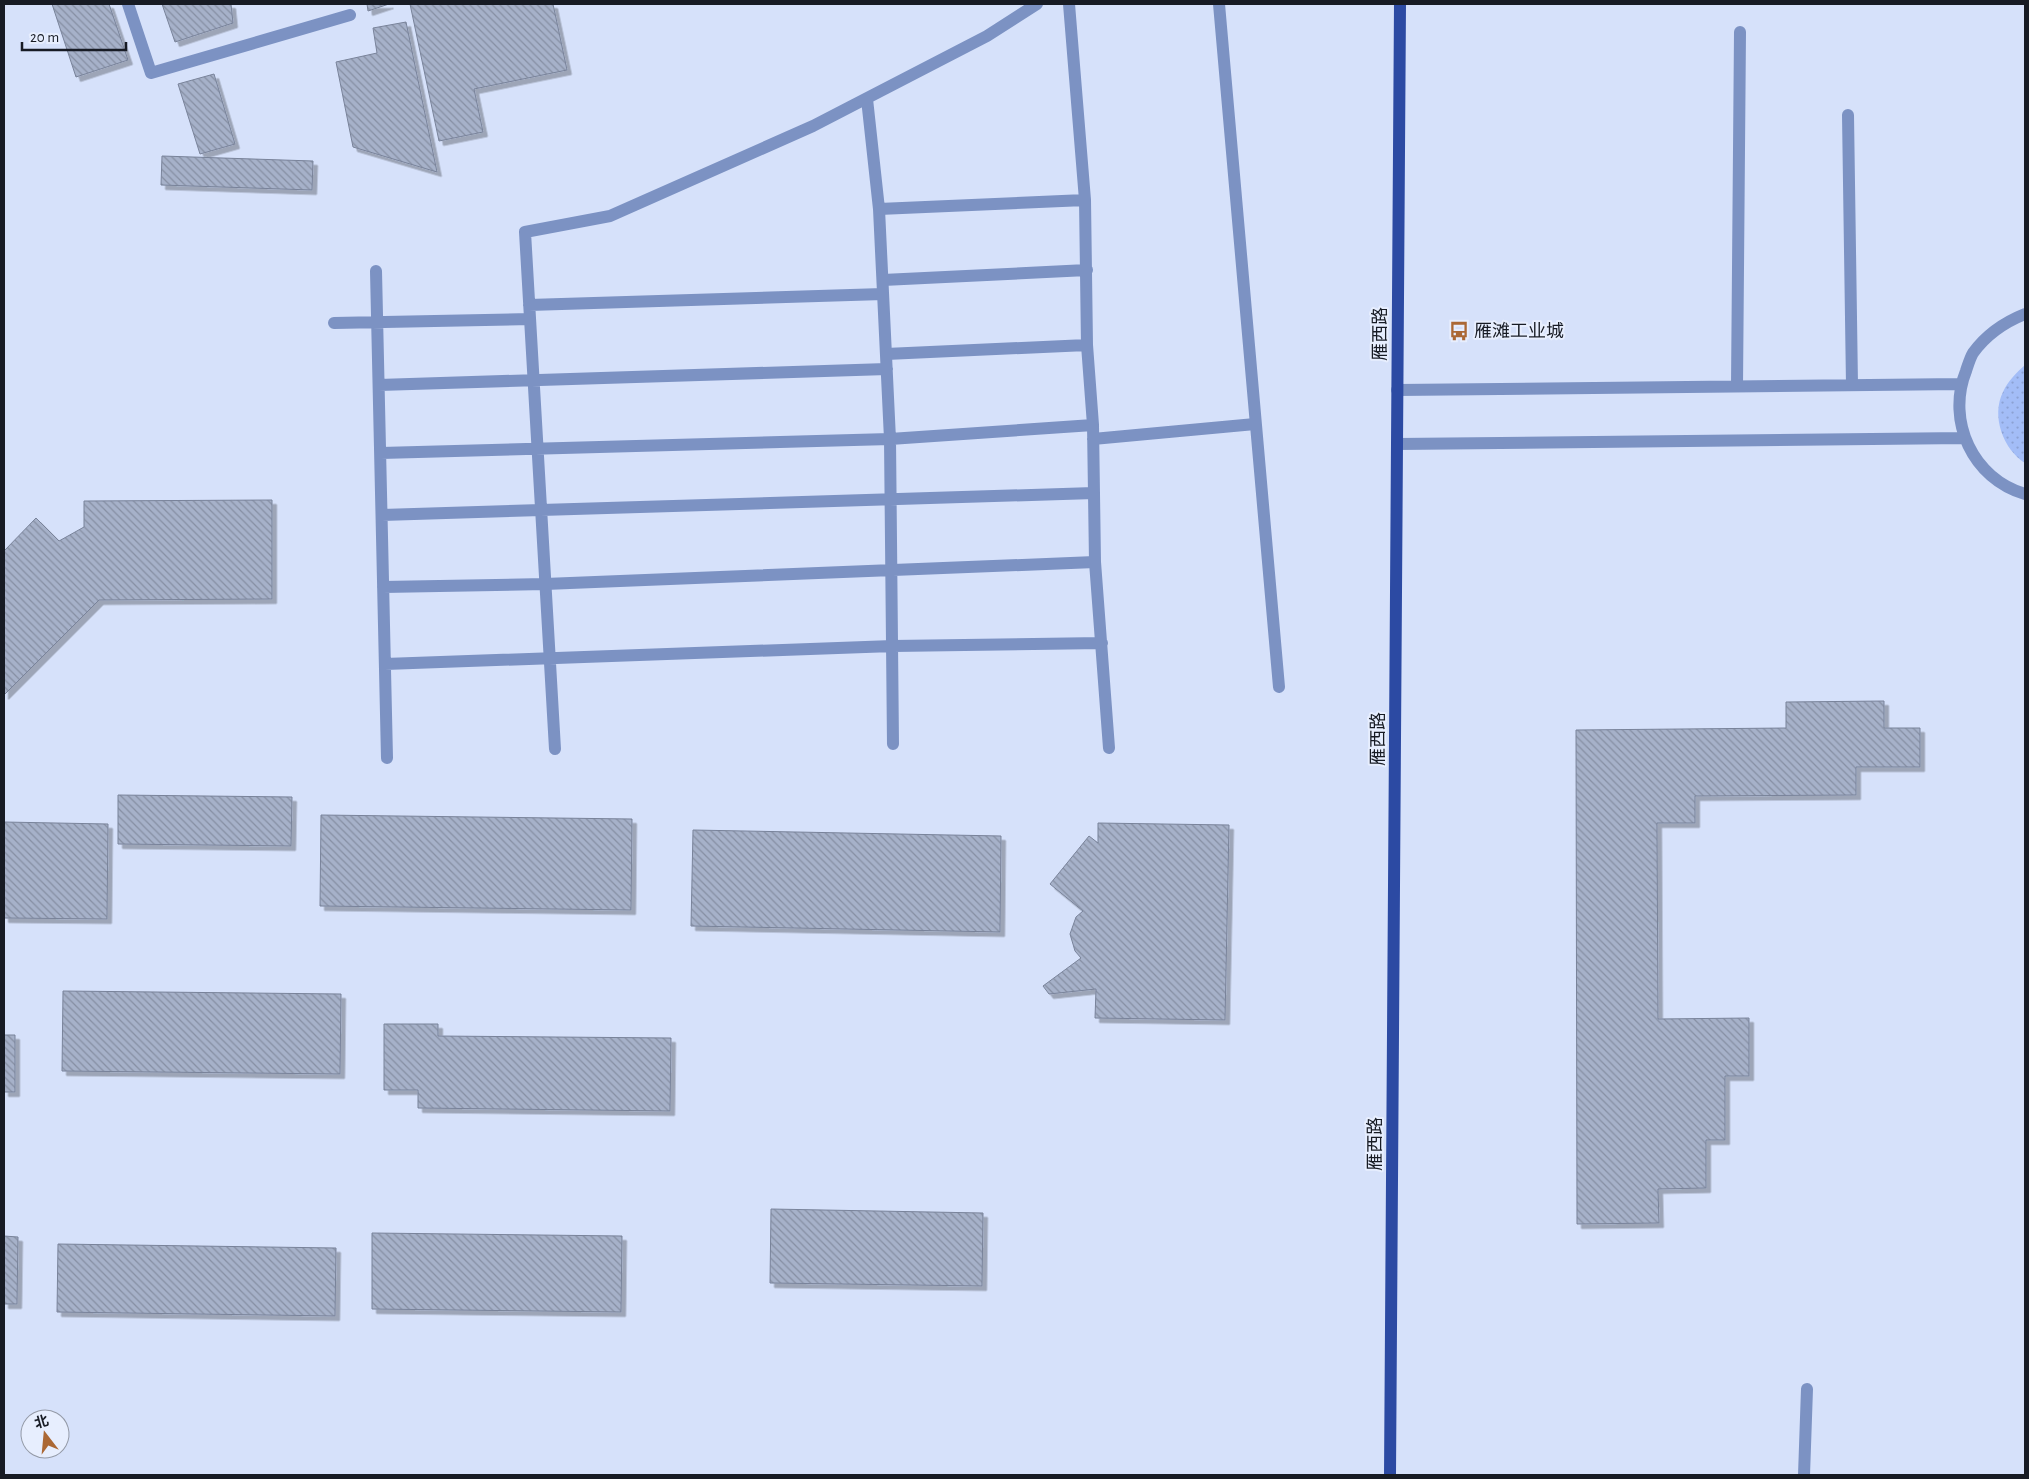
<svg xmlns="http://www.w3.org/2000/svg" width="2029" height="1479" font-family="'Alegreya Sans','Noto Sans SC',sans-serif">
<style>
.garden{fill:url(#garden-dots)}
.building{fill:url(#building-back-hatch);stroke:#79839a;filter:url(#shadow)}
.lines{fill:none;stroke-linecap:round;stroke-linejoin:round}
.minor{stroke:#7c92c3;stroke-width:12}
.major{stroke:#2c4aa3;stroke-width:12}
.labels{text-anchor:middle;stroke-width:4;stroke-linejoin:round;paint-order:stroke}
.poi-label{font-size:18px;fill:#171b24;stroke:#e7eefe;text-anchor:start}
.street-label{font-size:18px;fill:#171b24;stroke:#e7eefe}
</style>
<defs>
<pattern id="garden-dots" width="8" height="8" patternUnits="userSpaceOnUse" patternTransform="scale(1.25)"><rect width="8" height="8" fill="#a3bdf7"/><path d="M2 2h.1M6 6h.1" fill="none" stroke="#8ca2d4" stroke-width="1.8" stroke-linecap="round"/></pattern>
<pattern id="building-back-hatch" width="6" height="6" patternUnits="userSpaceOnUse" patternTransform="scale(1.25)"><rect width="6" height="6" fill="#a6b1c9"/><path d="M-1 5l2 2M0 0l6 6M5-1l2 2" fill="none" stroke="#868fa3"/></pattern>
<filter id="shadow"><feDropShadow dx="4.5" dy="4.5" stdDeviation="0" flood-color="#0004"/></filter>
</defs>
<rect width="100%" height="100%" fill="#d6e1fa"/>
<path class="garden" d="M2025,365V463C2003,449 1991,416 2003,392C2008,381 2016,373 2025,365Z"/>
<path class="building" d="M52,4H109L128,60L76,77Z
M162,4H231L233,23L175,42Z
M367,4H389L368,11Z
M410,4H553L567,70L474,89L483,132L439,141Z
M406,22L437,172L353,147L336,62L377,53L373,28Z
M214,74L235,144L200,154L178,84Z
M162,156L313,161L312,190L161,185Z
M272,500V599L99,600L4,695V551L36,518L59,541L84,527V501Z
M1884,701V728H1920V767H1856V795L1695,796V823H1657L1658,1019L1749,1018V1076H1725V1140H1706V1188L1658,1189L1659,1223L1577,1224L1576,730L1786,728V702Z
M118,795L292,797L291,846L118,844Z
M321,815L632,819L631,910L320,906Z
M4,822L108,824L107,919L4,918Z
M1098,823L1229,825L1225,1020L1095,1018L1096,989L1049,994L1043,986L1081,958L1075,951L1070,934L1076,917L1083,911L1050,884L1089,836L1098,843Z
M693,830L1001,836L1000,932L691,926Z
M63,991L341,994L340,1074L62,1071Z
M384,1024H438V1036L671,1038L670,1111L418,1108V1090H384Z
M4,1035H15V1092H4Z
M771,1209L983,1213L982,1286L770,1283Z
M372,1233L622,1236L621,1312L372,1309Z
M4,1236L18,1237L17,1304H4Z
M58,1244L336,1248L335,1316L57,1312Z"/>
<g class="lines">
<path class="minor" d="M128,4L151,73L350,15
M1069,4L1085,200L1087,345L1093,425L1095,562L1109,748
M1219,4L1279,687
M867,99L879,209L890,439L893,744
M1848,115L1852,385
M879,209L1085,200
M376,271L387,758
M883,280L1087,270
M529,305L883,294
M2025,314C2005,322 1986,335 1973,353C1970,358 1968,365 1966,371C1946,421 1973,479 2025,494
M334,323L530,319
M886,354L1087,345
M379,385L887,369
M1737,386L1740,32
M1397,390L1961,384
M1093,439L1255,424
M1397,444L1965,438
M381,453L890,439L1093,425
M382,515L1094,493
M383,587L545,584L1095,562
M385,664L893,646L1102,643
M555,749L525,232L610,216L813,126L987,36L1037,4
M1804,1475L1807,1389"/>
<path class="major" d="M1390,1475L1400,4"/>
</g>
<defs>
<symbol id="bus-bare" viewBox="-9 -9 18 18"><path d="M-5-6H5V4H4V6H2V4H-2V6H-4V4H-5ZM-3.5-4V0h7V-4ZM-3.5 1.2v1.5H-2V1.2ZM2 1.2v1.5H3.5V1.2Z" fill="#ab6835" stroke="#e7eefe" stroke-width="2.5" paint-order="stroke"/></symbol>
</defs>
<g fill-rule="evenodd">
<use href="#bus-bare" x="1445" y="317" width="28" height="28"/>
</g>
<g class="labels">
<g class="poi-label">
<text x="1474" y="337">雁滩工业城</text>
</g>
<g class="street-label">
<text transform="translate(1380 334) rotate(-90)" y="6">雁西路</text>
<text transform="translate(1378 739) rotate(-90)" y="6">雁西路</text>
<text transform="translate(1375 1144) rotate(-90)" y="6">雁西路</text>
</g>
</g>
<rect width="2029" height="1479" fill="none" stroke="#171b24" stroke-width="10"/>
<g transform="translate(45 1434) rotate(344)"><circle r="24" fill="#e7eefe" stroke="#949aa7"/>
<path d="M0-4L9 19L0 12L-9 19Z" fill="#ab6835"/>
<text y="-8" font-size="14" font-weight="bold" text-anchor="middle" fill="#171b24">北</text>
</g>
<path d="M22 42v8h104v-8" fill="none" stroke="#171b24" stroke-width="2.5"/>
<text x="30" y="42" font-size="15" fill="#171b24" stroke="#e7eefe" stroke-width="4" paint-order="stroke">20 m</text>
</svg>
